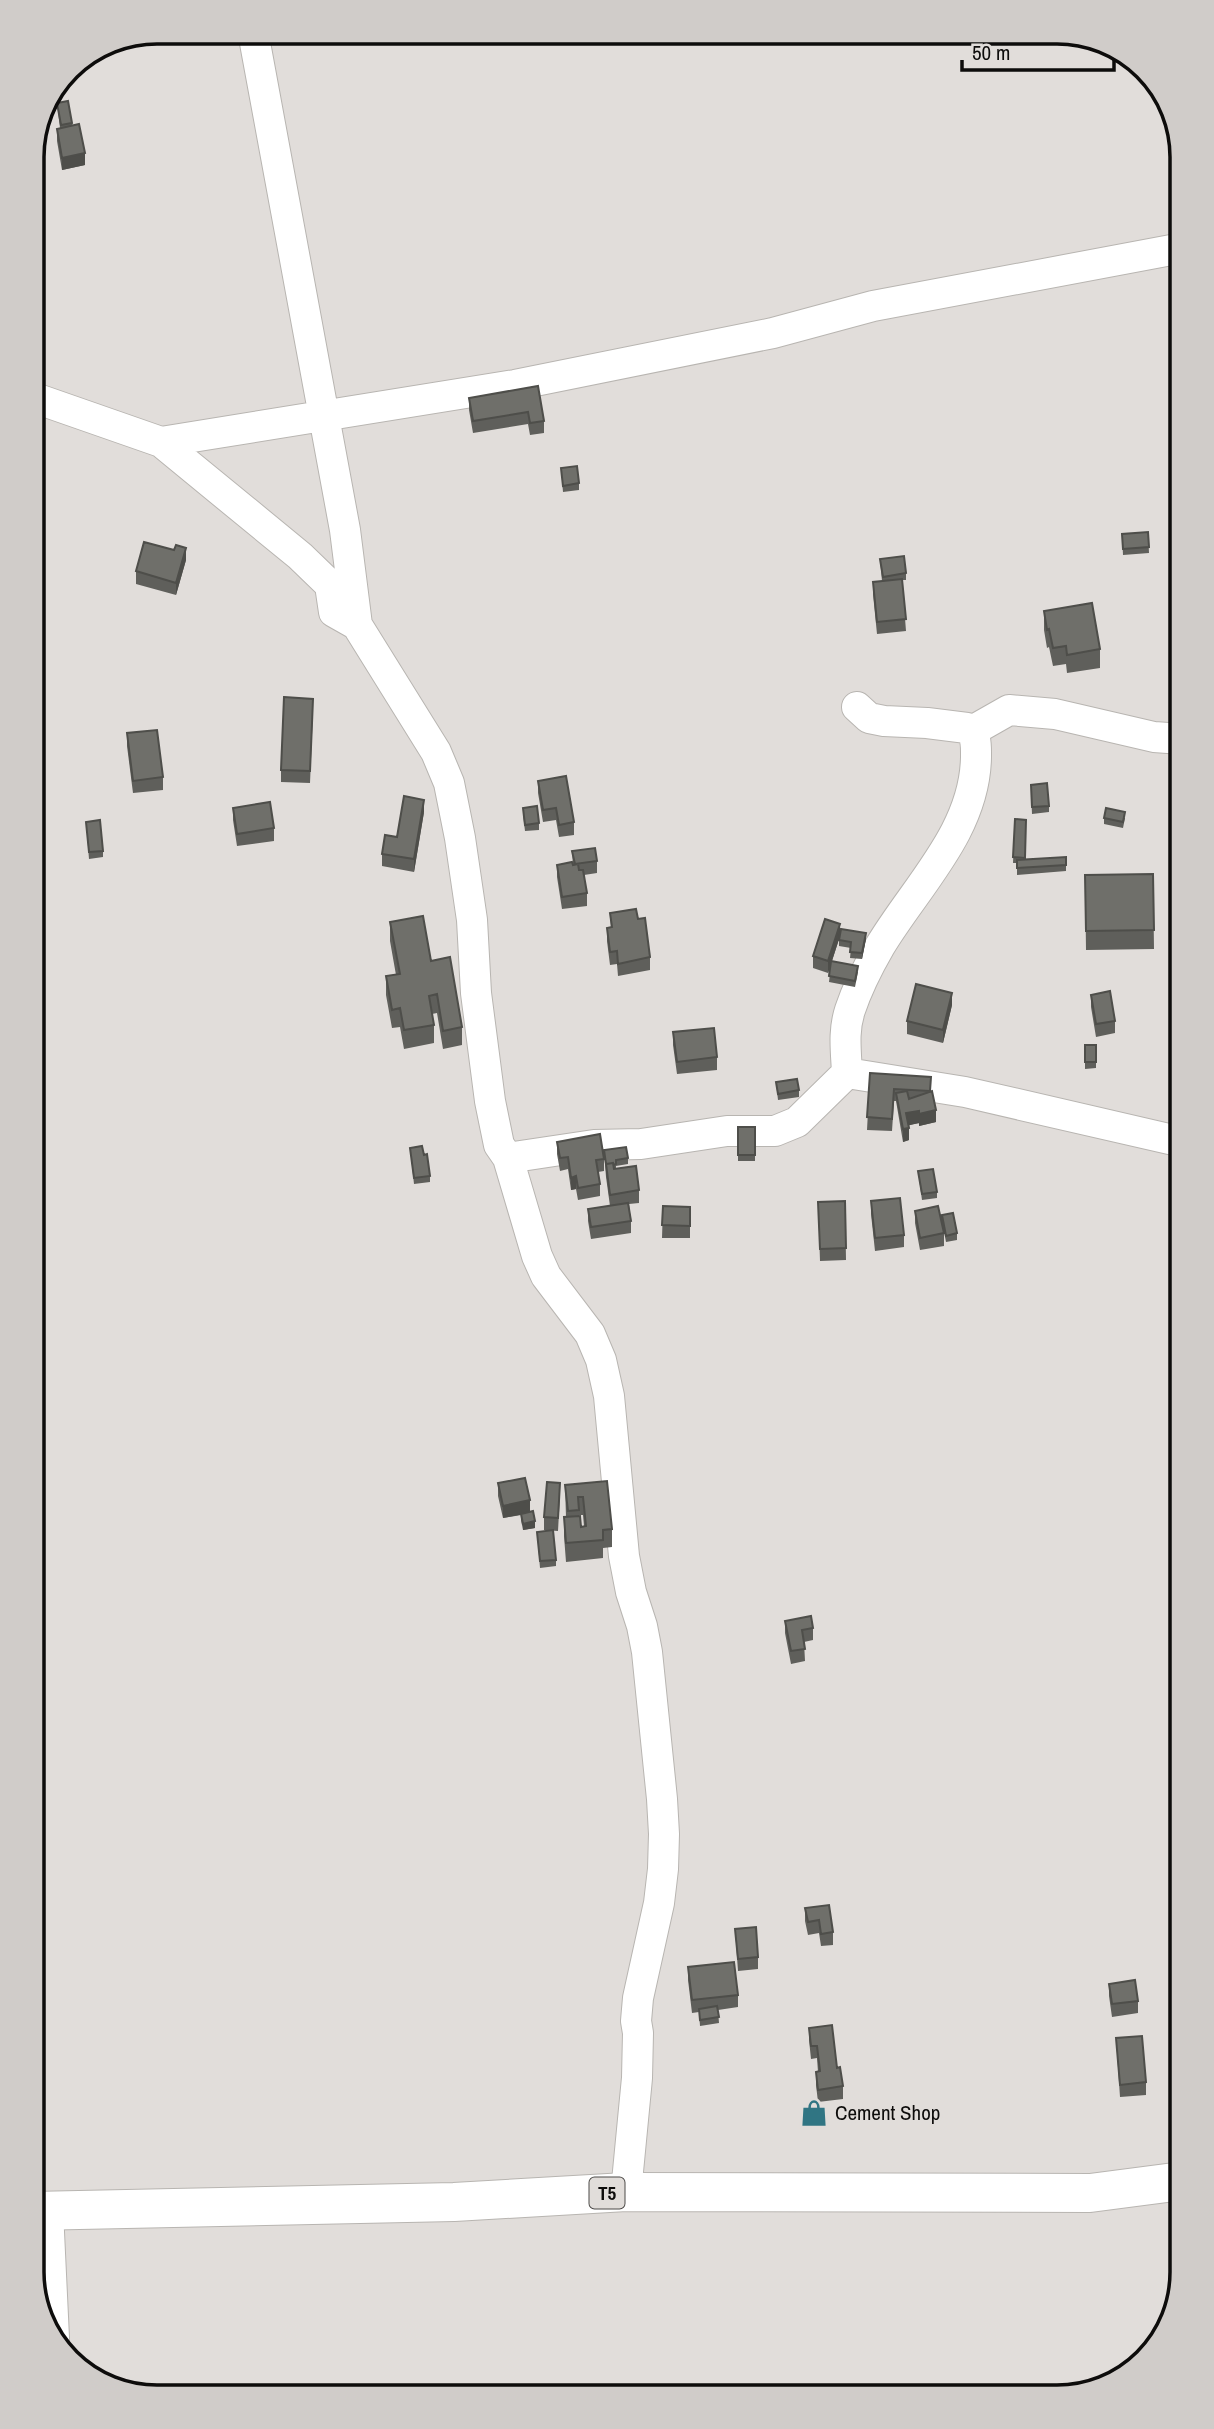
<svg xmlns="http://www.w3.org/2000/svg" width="1214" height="2429" font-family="'Archivo Narrow',sans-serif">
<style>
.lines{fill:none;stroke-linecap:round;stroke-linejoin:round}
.minor-casing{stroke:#b8b5b1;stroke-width:32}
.highway-casing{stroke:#b8b5b1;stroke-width:40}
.minor{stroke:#fff;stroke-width:30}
.highway{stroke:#fff;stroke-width:38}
.wall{fill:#5f5f5b;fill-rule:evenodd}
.shaded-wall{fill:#4e4e4a}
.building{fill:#6f6f6a;stroke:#4e4e4a;stroke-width:2}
.labels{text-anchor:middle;stroke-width:6;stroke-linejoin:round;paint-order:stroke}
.shield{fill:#e1ddda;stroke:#4d4b49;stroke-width:2}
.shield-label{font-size:19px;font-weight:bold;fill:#0d0c0b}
.poi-label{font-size:21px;fill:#0d0c0b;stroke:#e1ddda;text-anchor:start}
.rim{fill:none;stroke:#0d0c0b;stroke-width:3.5}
</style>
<rect width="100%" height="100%" fill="#e1ddda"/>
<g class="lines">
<defs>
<path id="minor" d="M253,32L345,530L357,625L436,752L449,783L460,838L472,920L476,993L490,1101L499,1145L508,1158L537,1256L546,1276L590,1334L601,1360L609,1396L624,1556L631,1592L642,1626L647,1652L662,1799L664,1834L663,1869L659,1903L638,1998L636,2021L638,2033L637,2078L626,2192
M32,397L161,442L300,556L330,585L334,612L357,625
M161,442L515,385L773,333L873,306L1182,248
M972,731L1009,710L1055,714L1154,737L1182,739
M847,1073C846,1051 843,1031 850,1010C857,989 869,965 880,946C916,886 975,831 976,757C976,746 977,734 967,728L927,723L884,721L869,718L857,707
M508,1158L594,1145L641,1144L727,1131H775L797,1122L847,1073L965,1092L1182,1142
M48,2211L54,2338"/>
<path id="highway" d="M32,2211L454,2202L626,2192L1090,2193L1182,2181"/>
</defs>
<use href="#minor" class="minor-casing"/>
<use href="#highway" class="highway-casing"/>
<use href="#minor" class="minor"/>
<use href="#highway" class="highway"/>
</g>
<path class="wall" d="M57,103L72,123L85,165L62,170L57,141V129L60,128Z
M538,386L544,421V433L530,435L528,424L473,433L469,410V398Z
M561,468L579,483V490L563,492Z
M1182,524V558L1178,538V525Z
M1148,532L1149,553L1123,555L1122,534Z
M174,550L186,560L176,595L136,584V571Z
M880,559L906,573V580H902L906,631L877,634L873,594V582L882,581Z
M1044,611L1100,649V668L1067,673L1066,664L1053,666L1049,647L1047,648L1044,630Z
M313,711L310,783L281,782V770Z
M127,733L163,777V790L133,793L127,746Z
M538,781L574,822V835L559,837L556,820L543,822L538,793Z
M1031,791L1049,806V812L1032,814Z
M233,808L274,828V841L237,846L233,820Z
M424,812L414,872L382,866V854L397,837Z
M523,814L539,823V830L525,831Z
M1104,818H1125L1123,828L1104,824Z
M1015,819L1026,820L1025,860L1066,857V871L1017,875V863H1013Z
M86,822L103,851V857L89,859Z
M572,851L597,861V873L584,875L587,893V906L562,909L557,877V865H573Z
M1153,874L1154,949L1086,950L1085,875Z
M610,913L638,919L650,957V970L618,976L617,964L610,965L607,941V928H611Z
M390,922L431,961L462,1027V1045L443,1049L437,1013L432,1014L434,1025V1043L404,1049L400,1027L392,1028L386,995V976L396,975L390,941Z
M840,936L832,961L858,972L855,987L829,982L831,964L828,973L813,968V956Z
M866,939L862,959L850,958L851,948L839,946V940Z
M1091,995L1115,1021V1033L1096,1037L1091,1007Z
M952,1005L943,1043L907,1034V1021Z
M673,1032L717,1057V1070L677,1074L673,1045Z
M1085,1045H1096V1068L1085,1069Z
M870,1073L931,1091L936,1122L919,1126V1123L909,1125V1140L903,1142L896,1101H894L892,1131L867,1130Z
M776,1082L799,1090V1097L778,1100Z
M738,1127H755V1161H738Z
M557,1142L604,1159V1171L598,1172L600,1184V1196L578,1200L576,1189L571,1190L568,1169L560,1171L557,1154Z
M410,1148L424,1155L430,1176V1182L414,1184Z
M604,1150L628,1158V1164L616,1166V1169L639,1190V1203L629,1204L631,1221V1233L591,1239L588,1221V1209L610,1206L606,1177Z
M918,1171L937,1192V1198L922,1200Z
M845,1201L846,1260L820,1261L818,1202Z
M871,1201L904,1235V1247L875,1251L871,1214Z
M663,1206L690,1207V1238H662Z
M915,1211L944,1233V1246L920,1250L915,1223Z
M942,1215L957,1233V1240L946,1242L942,1221Z
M607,1481L612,1529V1547L603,1548V1558L566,1562L564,1536V1517H566L565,1485ZM579,1515H583L584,1526L581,1527Z
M498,1483L530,1512L535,1528L523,1530L521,1520V1515L503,1518L498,1496Z
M560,1495L558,1531L544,1530V1517Z
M537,1532L556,1560V1566L540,1568Z
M785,1621L813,1628V1640L804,1642L805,1661L791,1664L785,1633Z
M805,1908L833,1932V1945L821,1946L819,1933L808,1935L805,1921Z
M735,1929L758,1957V1969L738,1971Z
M688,1967L738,1995V2007L718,2010L719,2023L700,2026L699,2012L692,2013L688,1980Z
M1109,1984L1138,2001V2013L1112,2017L1109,1996Z
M809,2028L837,2068L843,2086V2099L818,2102L816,2085V2072H818L817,2058L811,2059L809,2040Z
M1116,2038L1146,2082V2095L1120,2097Z"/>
<path class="shaded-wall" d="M85,153V165L62,170V158Z
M186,548V560L176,595V583Z
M424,800V812L414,872V859Z
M840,924V936L828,973V961Z
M866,933V939L862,959V953Z
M952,993V1005L943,1043V1030Z
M936,1110V1122L919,1126V1114Z
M919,1111V1123L906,1126V1113Z
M909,1128V1140L903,1142V1129Z
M576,1176V1189L571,1190V1178Z
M530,1500V1513L503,1518V1506Z
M535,1521V1528L523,1530V1524Z"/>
<path class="building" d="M68,101L72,123L61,125L57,103Z
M79,124L85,153L62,158L57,129Z
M538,386L544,421L530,423L528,412L473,421L469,398Z
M577,466L579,483L563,486L561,468Z
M1182,524V546L1178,525Z
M1148,532L1149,547L1123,549L1122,534Z
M144,542L174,550L176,545L186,548L176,583L136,571Z
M904,556L906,573L883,577L880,559Z
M902,579L906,619L877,622L873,582Z
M1092,603L1100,649L1067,655L1066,646L1053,648L1049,629L1047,630L1044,611Z
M284,697L313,699L310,771L281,770Z
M157,730L163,777L133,781L127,733Z
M566,776L574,822L559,825L556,808L543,810L538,781Z
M1047,783L1049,806L1032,807L1031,785Z
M404,796L424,800L414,859L382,854L385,835L397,837Z
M270,802L274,828L237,834L233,808Z
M537,806L539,823L525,825L523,808Z
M1106,808L1125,812L1123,822L1104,818Z
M1015,819L1026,820L1025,858L1013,857Z
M100,820L103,851L89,852L86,822Z
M595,848L597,861L575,864L572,851Z
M1066,857V865L1017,868V860Z
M572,862L573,865L578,864L579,870H583L587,893L562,897L557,865Z
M1153,874L1154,930L1086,931L1085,875Z
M636,909L638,919L645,918L650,957L618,964L617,951L610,952L607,928L612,927L610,913Z
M423,916L431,961L450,957L462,1027L443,1031L437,994L429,996L434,1025L404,1030L400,1008L392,1010L386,976L400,974L390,922Z
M825,919L840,924L828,961L813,956Z
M841,929L866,933L862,953L850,952L851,942L839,940Z
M831,961L858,966L855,981L829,976Z
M916,984L952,993L943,1030L907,1021Z
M1110,991L1115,1021L1096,1024L1091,995Z
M714,1028L717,1057L677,1062L673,1032Z
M1085,1045H1096V1062H1085Z
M870,1073L931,1077L930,1091L894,1089L892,1119L867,1117Z
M797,1079L799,1090L778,1094L776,1082Z
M907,1091L909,1099L932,1091L936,1110L919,1114V1111L906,1113L909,1128L903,1129L896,1093Z
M738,1127H755V1155H738Z
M600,1134L604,1159L596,1160L600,1184L578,1188L576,1176L571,1178L568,1157L560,1158L557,1142Z
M422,1146L424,1155L427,1154L430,1176L414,1178L410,1148Z
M626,1147L628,1158L616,1160V1164L614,1165L613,1163L606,1164L604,1150Z
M613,1163L614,1169L636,1166L639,1190L610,1195L606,1164Z
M933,1169L937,1192L922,1194L918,1171Z
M900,1198L904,1235L875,1238L871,1201Z
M845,1201L846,1248L820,1249L818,1202Z
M628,1203L631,1221L591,1227L588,1209Z
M663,1206L690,1207V1226L662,1225Z
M938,1206L944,1233L920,1238L915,1211Z
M953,1213L957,1233L946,1236L942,1215Z
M525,1478L530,1500L503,1506L498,1483Z
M607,1481L612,1529L603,1530V1540L566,1543L564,1517L580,1516L581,1527L586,1526L583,1497H578L579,1510L568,1511L565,1485Z
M547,1482L560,1483L558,1518L544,1517Z
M533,1511L535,1521L523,1524L521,1514Z
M553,1530L556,1560L540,1561L537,1532Z
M811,1616L813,1628L802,1630L805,1649L791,1651L785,1621Z
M829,1905L833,1932L821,1934L819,1920L808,1922L805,1908Z
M756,1927L758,1957L738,1959L735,1929Z
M734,1962L738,1995L692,2000L688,1967Z
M1135,1980L1138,2001L1112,2004L1109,1984Z
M717,2006L719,2017L700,2020L699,2009Z
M832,2025L837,2068L840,2067L843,2086L818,2090L816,2072L820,2071L817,2046H811L809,2028Z
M1142,2036L1146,2082L1120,2085L1116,2038Z"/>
<defs>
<symbol id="shop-bare" viewBox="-9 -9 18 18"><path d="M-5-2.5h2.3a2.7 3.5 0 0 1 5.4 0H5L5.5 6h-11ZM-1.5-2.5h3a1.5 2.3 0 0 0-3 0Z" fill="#307583" stroke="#e1ddda" stroke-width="2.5" paint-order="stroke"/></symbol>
</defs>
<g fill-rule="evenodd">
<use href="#shop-bare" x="795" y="2094" width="38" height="38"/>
</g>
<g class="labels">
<rect class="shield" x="589.5" y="2177.5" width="35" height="31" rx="5"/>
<g class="shield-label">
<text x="607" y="2200">T5</text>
</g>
<g class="poi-label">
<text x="835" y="2120">Cement Shop</text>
</g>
</g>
<path d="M0 0H1214V2429H0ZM157 44H1057A113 113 0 0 1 1170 157V2272A113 113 0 0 1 1057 2385H157A113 113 0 0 1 44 2272V157A113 113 0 0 1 157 44Z" fill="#d0ccc9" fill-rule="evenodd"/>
<path class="rim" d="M157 44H1057A113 113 0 0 1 1170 157V2272A113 113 0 0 1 1057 2385H157A113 113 0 0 1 44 2272V157A113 113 0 0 1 157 44Z"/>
<path d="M962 60v10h152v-10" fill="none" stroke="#0d0c0b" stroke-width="3.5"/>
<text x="972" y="60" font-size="21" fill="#0d0c0b" stroke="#e1ddda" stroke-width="5" paint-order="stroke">50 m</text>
</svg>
